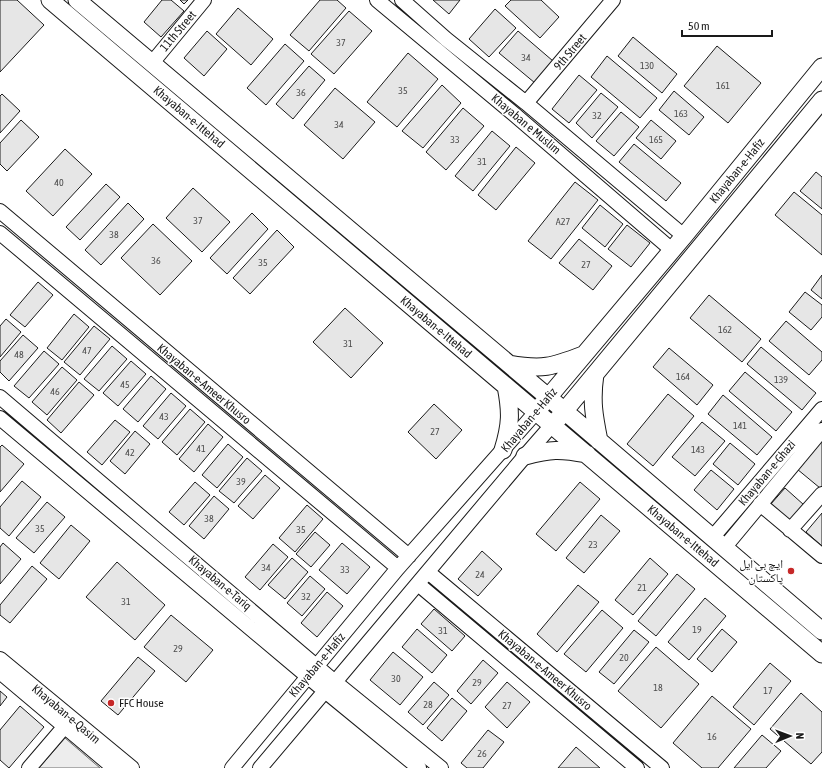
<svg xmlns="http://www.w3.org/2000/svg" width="822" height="768" font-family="'Asap Condensed','Noto Naskh Arabic',sans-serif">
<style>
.green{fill:#ededed;stroke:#6a6a6a}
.building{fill:#e6e6e6;stroke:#1a1a1a}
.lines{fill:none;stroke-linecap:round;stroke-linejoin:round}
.minor-casing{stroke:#1a1a1a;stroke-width:16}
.major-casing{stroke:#1a1a1a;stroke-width:19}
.minor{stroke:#fff;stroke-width:14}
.major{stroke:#fff;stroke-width:17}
.poi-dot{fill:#c62828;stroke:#fff;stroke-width:1.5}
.labels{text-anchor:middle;stroke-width:3;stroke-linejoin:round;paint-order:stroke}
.number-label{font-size:10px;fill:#4d4d4d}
.street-label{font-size:12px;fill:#1a1a1a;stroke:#fff}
.poi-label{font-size:12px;fill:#1a1a1a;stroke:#fff;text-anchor:end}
</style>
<rect width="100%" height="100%" fill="#fff"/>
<path class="green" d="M65,738L100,768H39Z"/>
<path class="building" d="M0,0H17L44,25L0,72Z
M162,0H171L184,11L161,37L144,22Z
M180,0H188L184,4Z
M320,0H337L346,8L309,51L290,35Z
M433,0H460L449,14Z
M511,0H541L559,17L540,38L505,6Z
M238,8L273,39L251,65L216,34Z
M495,9L516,28L489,57L469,39Z
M349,11L372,31L334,74L311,54Z
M207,31L227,49L204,76L184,58Z
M518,31L553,61L535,83L499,53Z
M633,37L677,74L662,93L618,56Z
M285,44L304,61L266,105L247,88Z
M717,46L761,83L728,123L684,86Z
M408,53L438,79L397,127L367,102Z
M607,56L657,98L640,118L591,77Z
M309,66L325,80L293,119L276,104Z
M579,75L597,90L569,123L552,109Z
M442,85L461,103L423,148L402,131Z
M335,88L375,122L343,159L304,125Z
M674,91L704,117L689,135L659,110Z
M601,93L618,107L592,138L576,123Z
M2,94L20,111L0,133V96Z
M463,108L484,126L446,170L426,152Z
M621,112L639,127L614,156L596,141Z
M21,120L39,137L7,171L0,164V143Z
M651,120L676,141L661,159L636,138Z
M492,131L510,146L473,191L455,176Z
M634,144L681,183L666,201L619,162Z
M516,147L535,163L496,210L478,195Z
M65,149L92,174L53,216L26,191Z
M816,172L822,177V209L800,191Z
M575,182L598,200L551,259L528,241Z
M106,184L120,197L80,240L66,227Z
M193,188L230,222L202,252L166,218Z
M794,192L822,215V255L775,215Z
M128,203L144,219L101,265L85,250Z
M600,205L623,224L605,247L582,228Z
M252,213L268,229L227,274L210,258Z
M153,224L192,261L160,295L121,258Z
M627,225L650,243L631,267L608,249Z
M277,230L294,247L250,294L233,278Z
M579,239L612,266L593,290L559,263Z
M822,275V299L811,290Z
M38,282L53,295L25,327L10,315Z
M805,292L822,305V317L811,330L789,312Z
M709,295L761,339L742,362L690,318Z
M345,308L383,343L351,378L313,342Z
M74,314L89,327L62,360L47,348Z
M6,319L21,332L0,357V326Z
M786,321L822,352V360L809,375L769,341Z
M94,326L110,339L80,375L64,362Z
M23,335L38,348L9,381L0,372V361Z
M112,346L127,359L99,391L84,379Z
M761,347L816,393L802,410L747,364Z
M669,348L713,385L697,405L653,367Z
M44,351L59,364L29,398L14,386Z
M131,361L146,374L118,406L103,393Z
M62,367L77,380L47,415L32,402Z
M745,372L792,412L776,431L729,391Z
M151,376L166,389L138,422L123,409Z
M79,382L94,395L61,433L47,420Z
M171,393L186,406L158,439L143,426Z
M668,394L694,416L653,466L627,444Z
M723,395L772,437L757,455L708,414Z
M434,404L462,430L436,459L408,432Z
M190,409L205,422L177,455L162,442Z
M115,420L130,432L102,465L87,452Z
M702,422L725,441L695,476L672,457Z
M208,424L223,437L194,472L179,459Z
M135,431L150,444L125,474L110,461Z
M822,439V486L820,488L797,469Z
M730,443L755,464L738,485L713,464Z
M228,444L243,457L217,488L202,475Z
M2,445L24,464L0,492V447Z
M247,458L262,471L234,503L219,491Z
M711,470L734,489L717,510L694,490Z
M265,475L280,488L253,519L238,506Z
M22,481L41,497L9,536L0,528V507Z
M195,482L210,495L184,525L169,512Z
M580,482L600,499L556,551L536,534Z
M785,488L804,505L789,522L770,505Z
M214,496L229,509L204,539L189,526Z
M47,502L65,517L34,553L16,538Z
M307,505L323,519L295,552L279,538Z
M822,513V546L806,532Z
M601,515L620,531L584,573L566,558Z
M71,525L90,541L59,579L40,563Z
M315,532L330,545L311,567L296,554Z
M3,543L21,559L0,584V547Z
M342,543L370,567L347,594L319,570Z
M273,544L288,557L260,590L245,577Z
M482,551L502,569L478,596L458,579Z
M292,558L308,572L285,599L268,585Z
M650,558L668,574L633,615L615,600Z
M117,562L165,605L135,640L86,597Z
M32,566L47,579L10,623L0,615V605Z
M677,574L695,589L656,636L638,621Z
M310,576L325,589L302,616L287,603Z
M578,585L599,602L557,652L537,634Z
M327,592L343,606L317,637L301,623Z
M705,598L726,616L689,660L668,642Z
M434,609L465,636L452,651L421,624Z
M602,610L623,628L586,672L564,654Z
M171,615L213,650L186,682L144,647Z
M417,629L447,655L432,673L402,647Z
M722,629L737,642L712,672L697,659Z
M634,630L649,642L614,684L599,672Z
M656,647L699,684L661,728L618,691Z
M393,652L423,677L400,705L370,680Z
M138,657L155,671L118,715L101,701Z
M483,660L498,673L471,704L457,691Z
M770,663L791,681L754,725L733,707Z
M434,682L449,695L423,725L408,712Z
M507,682L530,702L507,728L485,707Z
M0,691L7,697L0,706Z
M801,693L822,712V752L811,764L770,729Z
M712,696L751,729L718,768H702L673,743Z
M452,698L467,711L442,741L427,728Z
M20,706L44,727L9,768L0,760V730Z
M488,730L504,742L483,768H467L461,763Z
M762,735L781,751L766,768H734Z
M576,747L600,768H558Z"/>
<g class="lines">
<defs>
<path id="minor" d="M377,0L515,115L672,250
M402,0L446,39L526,103L684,236
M152,63L204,0
M526,103L613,0
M0,211L409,556
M0,233L398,568
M0,397L335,682L441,768
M0,418L325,691L419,768
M760,504L822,556
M790,530L822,494
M712,538L822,409
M724,548L822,430
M428,572L662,768
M418,584L637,768
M0,659L132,768
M0,672L114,768
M29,768L65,726
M232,768L398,568L537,411
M260,768L325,691L335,682L525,456L552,425"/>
<path id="major" d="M50,0L822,654
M77,0L548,397L822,631
M509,364C542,370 552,367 583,355
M595,374C591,401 594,416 599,441
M541,406L684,236L822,67
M557,420L822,100
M503,450C511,424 511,412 506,386
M525,456C551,449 560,449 587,454"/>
</defs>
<use href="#minor" class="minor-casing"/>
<use href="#major" class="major-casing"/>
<use href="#minor" class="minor"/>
<use href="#major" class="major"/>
</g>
<g class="poi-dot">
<circle cx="791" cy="571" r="4"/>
<circle cx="111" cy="703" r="4"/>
</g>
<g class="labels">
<g class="number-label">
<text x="341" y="46">37</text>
<text x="526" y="61">34</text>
<text x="647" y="69">130</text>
<text x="723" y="89">161</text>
<text x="403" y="94">35</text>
<text x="301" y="96">36</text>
<text x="681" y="117">163</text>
<text x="597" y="119">32</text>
<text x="339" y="128">34</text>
<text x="455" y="143">33</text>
<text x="656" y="143">165</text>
<text x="482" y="165">31</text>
<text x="59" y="186">40</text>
<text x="198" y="224">37</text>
<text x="563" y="225">A27</text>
<text x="114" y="238">38</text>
<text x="156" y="264">36</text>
<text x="263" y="266">35</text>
<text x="586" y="268">27</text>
<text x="725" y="333">162</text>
<text x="348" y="347">31</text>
<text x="87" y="354">47</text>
<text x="19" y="358">48</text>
<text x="683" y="380">164</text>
<text x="781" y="383">139</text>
<text x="125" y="388">45</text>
<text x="55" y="395">46</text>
<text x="164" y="420">43</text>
<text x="740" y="429">141</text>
<text x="435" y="435">27</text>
<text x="201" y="452">41</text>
<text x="698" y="453">143</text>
<text x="130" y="456">42</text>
<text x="241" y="485">39</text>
<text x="209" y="522">38</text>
<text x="40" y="532">35</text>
<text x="301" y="533">35</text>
<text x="593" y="548">23</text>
<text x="266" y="571">34</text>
<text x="345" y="573">33</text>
<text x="480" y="578">24</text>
<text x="642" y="591">21</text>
<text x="306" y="600">32</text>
<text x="126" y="605">31</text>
<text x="697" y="633">19</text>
<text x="443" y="634">31</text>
<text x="178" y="652">29</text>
<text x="624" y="661">20</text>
<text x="396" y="682">30</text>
<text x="477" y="686">29</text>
<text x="658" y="691">18</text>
<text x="768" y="694">17</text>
<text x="428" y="708">28</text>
<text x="507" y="709">27</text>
<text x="712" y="740">16</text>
<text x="482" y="757">26</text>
</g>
<g class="street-label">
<text transform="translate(178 31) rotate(-50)" y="4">11th Street</text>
<text transform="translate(570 52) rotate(-50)" y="4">9th Street</text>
<text transform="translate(189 117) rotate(40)" y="4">Khayaban-e-Ittehad</text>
<text transform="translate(526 124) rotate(40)" y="4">Khayaban e Muslim</text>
<text transform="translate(737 171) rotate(-51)" y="4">Khayaban-e-Hafiz</text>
<text transform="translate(436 327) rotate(40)" y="4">Khayaban-e-Ittehad</text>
<text transform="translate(204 384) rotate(40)" y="4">Khayaban-e-Ameer Khusro</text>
<text transform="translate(529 420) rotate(-50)" y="4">Khayaban-e-Hafiz</text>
<text transform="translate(767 473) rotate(-50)" y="4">Khayaban-e-Ghazi</text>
<text transform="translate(683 536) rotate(40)" y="4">Khayaban-e-Ittehad</text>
<text transform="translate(220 583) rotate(40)" y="4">Khayaban-e-Tariq</text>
<text transform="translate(317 665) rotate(-50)" y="4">Khayaban-e-Hafiz</text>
<text transform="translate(545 670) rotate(40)" y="4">Khayaban-e-Ameer Khusro</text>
<text transform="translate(66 714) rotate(40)" y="4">Khayaban-e-Qasim</text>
</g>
<g class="poi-label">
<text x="783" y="568">ایچ بی ایل<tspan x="783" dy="14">پاکستان</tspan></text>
<text x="119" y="707" text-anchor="start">FFC House</text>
</g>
</g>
<g transform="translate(790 736) rotate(89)" stroke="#ffffff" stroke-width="3" paint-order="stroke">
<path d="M0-3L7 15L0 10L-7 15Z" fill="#1a1a1a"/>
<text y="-6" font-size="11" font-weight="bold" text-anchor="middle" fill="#1a1a1a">N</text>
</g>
<path d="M682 30v6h90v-6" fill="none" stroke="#1a1a1a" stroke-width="2"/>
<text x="688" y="30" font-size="12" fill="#1a1a1a" stroke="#ffffff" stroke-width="3" paint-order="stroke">50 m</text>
</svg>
